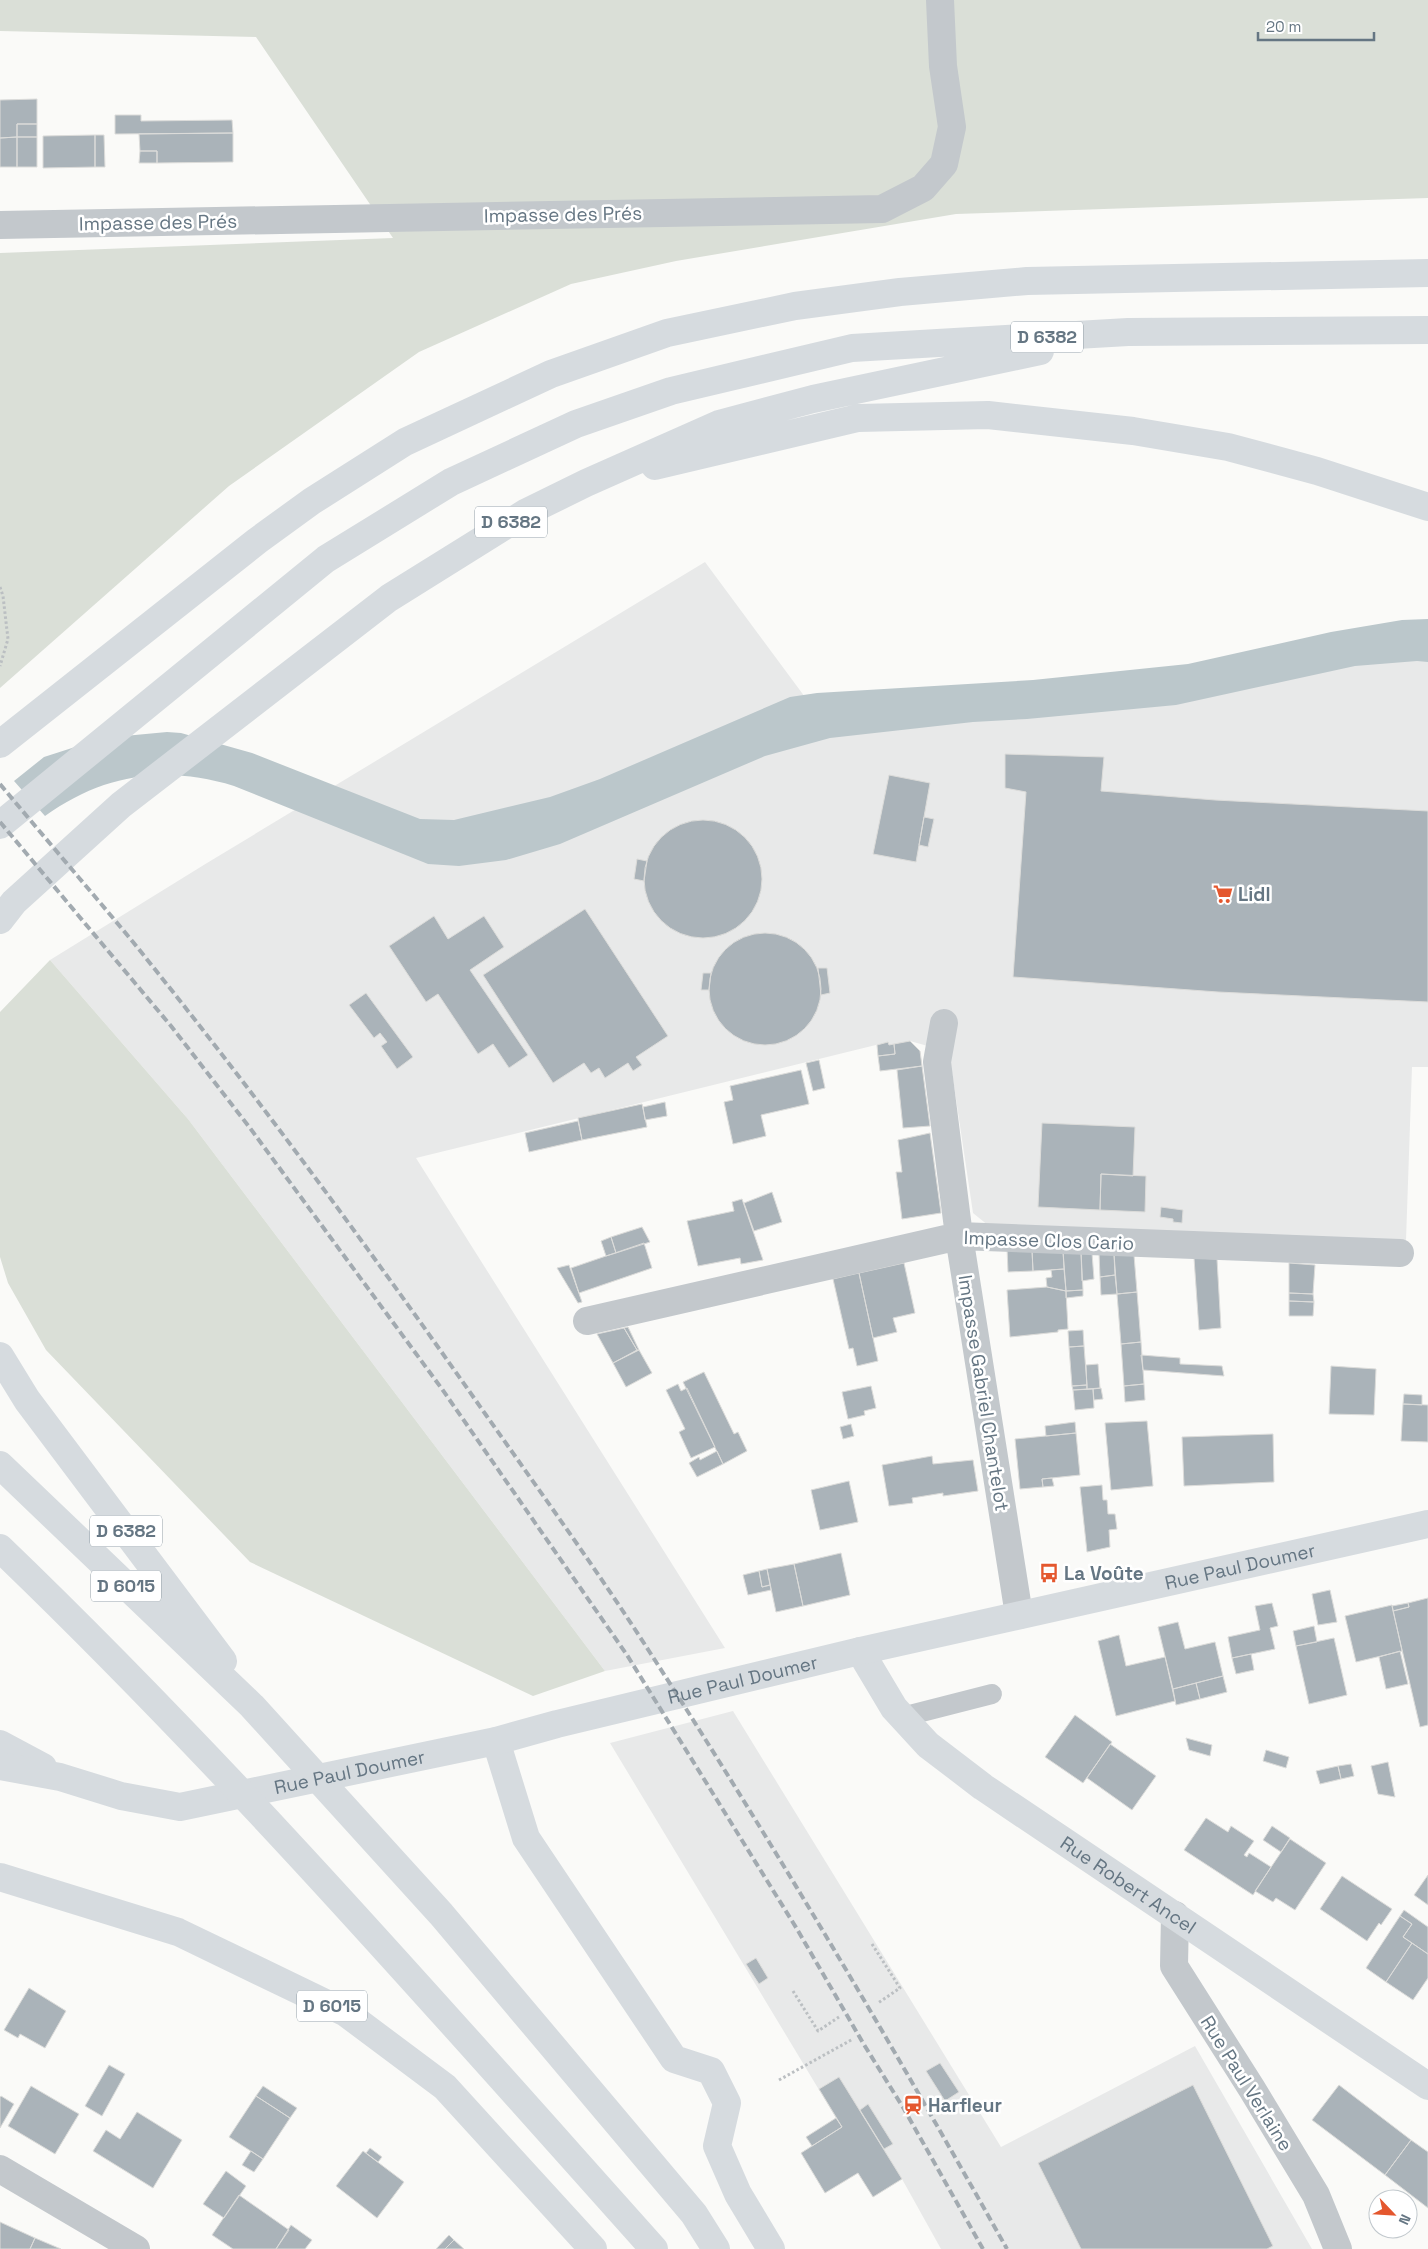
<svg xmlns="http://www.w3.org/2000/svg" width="1428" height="2249" font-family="'Space Grotesk',sans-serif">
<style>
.built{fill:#e8e9e9}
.green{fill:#dadfd7}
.water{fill:#bbc7cb}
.building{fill:#aab3b9;stroke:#dcdcda}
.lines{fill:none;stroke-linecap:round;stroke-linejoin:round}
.path{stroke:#bbbfc2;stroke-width:3;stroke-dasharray:2.5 2.5;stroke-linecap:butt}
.lane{stroke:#c3c8cc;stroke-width:20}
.street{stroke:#c3c8cc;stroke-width:28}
.secondary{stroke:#d6dbdf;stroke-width:28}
.primary{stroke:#d6dbdf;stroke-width:28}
.highway{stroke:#d6dbdf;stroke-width:28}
.rail{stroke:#a2aab0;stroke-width:4;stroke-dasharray:8 4;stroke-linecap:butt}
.labels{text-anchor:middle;stroke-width:5;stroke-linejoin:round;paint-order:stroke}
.shield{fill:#fff;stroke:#939fa8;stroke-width:1}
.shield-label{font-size:18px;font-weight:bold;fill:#657683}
.street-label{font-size:19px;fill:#657683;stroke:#fff}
.poi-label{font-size:19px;font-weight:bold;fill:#657683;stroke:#fff;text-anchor:start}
</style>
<rect width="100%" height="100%" fill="#fafaf8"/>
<path class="built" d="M705,562L819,716L1428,635V1067H1412L1406,1240L989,1226L973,1213L949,1052L910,1041L889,1045L888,1042L416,1158L725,1648L605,1671L188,1119L50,960L207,863Z
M733,1711L1001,2147L1195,2046L1312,2249H941L902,2179L873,2197L858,2173L825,2193L801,2153L812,2146L806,2137L836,2118L610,1743Z"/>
<path class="green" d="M0,0H1428V198L956,214L676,261L571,284L419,352L229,486L0,688V253L393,238L256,37L0,31Z
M50,960L188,1119L605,1671L533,1696L250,1562L46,1350L8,1283L0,1257V1012Z"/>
<path class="water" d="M1428,619V662L1417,661L1355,666L1176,705L1027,719L973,722L830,738L765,756L560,844L506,860L459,866L428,864L234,786C165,765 104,774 45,816L14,781L44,757L103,738L167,732L181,733L252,753L420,819L454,820L550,797L600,779L790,697L817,693L1033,680L1188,664L1331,632L1402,620Z"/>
<path class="building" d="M37,99V124H17V137L0,138V100Z
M115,115H141V121L232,120L233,133L115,134Z
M17,124H37V137H17Z
M233,133V162L157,163V151H140L139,134Z
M95,135H104L105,167H95Z
M95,135V167L43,168V136Z
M17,137H37V167H17Z
M17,137V167H0V138Z
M140,151H157V163H139Z
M1005,754L1104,757L1101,791L1215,800L1428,811V1002L1218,992L1013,977L1026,792L1005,788Z
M889,775L930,783L916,862L873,854Z
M924,817L934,819L928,847L919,845Z
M644 879a59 59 0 1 1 118 0a59 59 0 1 1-118 0Z
M637,859L647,861L644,881L634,879Z
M585,909L668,1036L636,1057L642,1065L633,1071L628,1063L605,1078L599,1068L591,1073L584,1063L553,1083L483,975Z
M434,916L448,939L484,916L504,947L470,970L528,1055L509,1068L493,1044L478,1054L438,994L426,1002L389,946Z
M709 989a56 56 0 1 1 112 0a56 56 0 1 1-112 0Z
M818,968H827L830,993L821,995Z
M703,973H711L709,990H701Z
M366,993L413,1057L397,1069L381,1046L387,1042L380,1033L374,1038L349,1005Z
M910,1041L920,1051L922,1066L880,1071L878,1056L895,1054L894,1044Z
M888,1042L889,1045L894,1044L895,1054L878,1056L877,1045Z
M819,1060L825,1088L813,1091L806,1063Z
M922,1066L930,1126L903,1128L897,1070Z
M801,1070L809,1104L761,1115L766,1136L733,1144L724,1102L733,1100L730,1086Z
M665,1102L667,1116L645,1120L643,1107Z
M642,1104L647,1127L582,1140L578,1118Z
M578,1121L582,1140L529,1152L525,1133Z
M1042,1123L1135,1127L1133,1176L1101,1174L1100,1210L1038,1207Z
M930,1133L941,1213L902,1219L896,1172H902L898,1140Z
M1101,1174L1146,1176L1145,1212L1100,1210Z
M772,1192L782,1222L754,1231L744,1203Z
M742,1199L763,1260L741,1264L740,1258L698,1266L687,1221L734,1211L732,1202Z
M1161,1207L1183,1210L1182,1223L1173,1222V1219L1160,1217Z
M642,1227L650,1242L616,1253L611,1237Z
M611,1237L616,1253L606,1256L601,1241Z
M644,1243L652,1268L579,1293L571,1268Z
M1007,1248L1032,1250L1033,1271L1008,1272Z
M1032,1250L1063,1251L1064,1269L1033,1271Z
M1063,1251L1081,1252L1083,1290L1066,1291Z
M1081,1252L1092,1253L1094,1279L1082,1281Z
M1099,1253L1114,1254L1115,1275L1100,1277Z
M1114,1254L1134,1255L1137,1292L1117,1294Z
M1194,1258L1217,1259L1221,1328L1199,1330Z
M904,1263L915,1313L893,1318L897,1332L873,1338L859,1273Z
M1289,1263L1315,1265L1313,1294L1289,1293Z
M569,1265L582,1302L578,1303L557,1268Z
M1064,1269L1066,1291L1047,1287L1046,1278L1052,1277L1051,1270Z
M859,1273L878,1361L857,1366L853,1348L849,1349L833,1279Z
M1115,1275L1117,1294L1101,1295L1100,1277Z
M1047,1287L1066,1291L1068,1329L1058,1330V1332L1010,1337L1007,1290Z
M1083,1290V1296L1066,1298V1291Z
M1137,1292L1141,1342L1121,1344L1117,1294Z
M1289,1293L1313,1294L1314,1302L1289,1301Z
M1289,1301L1314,1302L1313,1316H1289Z
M628,1327L639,1350H637L624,1328Z
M624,1328L637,1350L613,1363L597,1334Z
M1083,1330L1084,1346L1069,1347L1068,1331Z
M1141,1342L1144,1384L1124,1386L1121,1344Z
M1084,1346L1087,1385L1072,1386L1069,1347Z
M639,1350L652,1373L626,1387L613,1363Z
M1141,1355L1180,1358V1364L1222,1366L1224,1376L1143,1370Z
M1098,1364L1100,1388L1087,1389L1086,1365Z
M1331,1366L1376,1369L1374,1415L1329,1414Z
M704,1372L734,1434L738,1432L747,1451L723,1464L683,1382Z
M678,1384L681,1391L687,1388L715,1447L691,1458L679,1432L685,1429L666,1390Z
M1144,1384L1145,1400L1125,1402L1124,1386Z
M1087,1385V1389L1073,1390L1072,1386Z
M871,1386L876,1408L864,1411L865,1415L848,1419L842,1392Z
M1101,1388L1103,1399L1094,1400L1093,1389Z
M1093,1389L1094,1408L1075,1410L1073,1390Z
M1404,1394L1422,1395V1405L1403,1404Z
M1403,1404L1428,1405V1442L1401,1441Z
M1147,1421L1153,1486L1111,1490L1105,1423Z
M1075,1422L1076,1433L1046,1436L1045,1426Z
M851,1424L854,1436L843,1439L840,1427Z
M1076,1433L1080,1475L1042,1479L1043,1487L1020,1489L1015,1439Z
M1273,1434L1274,1482L1184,1486L1182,1437Z
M717,1451L723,1464L697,1477L689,1463L699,1457L700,1460Z
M932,1456L933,1464L973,1460L978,1491L943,1496V1493L912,1498L913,1503L889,1506L882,1465Z
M1052,1478L1054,1486L1043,1487L1042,1479Z
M849,1481L858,1522L820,1530L811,1490Z
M1102,1485L1103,1500H1107L1108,1514H1115L1117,1529L1109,1530L1110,1547L1087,1552L1080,1487Z
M841,1553L850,1595L803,1606L794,1564Z
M794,1564L803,1606L776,1612L767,1569Z
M767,1569L770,1585L762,1587L759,1571Z
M759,1571L762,1587L770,1585L771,1590L748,1595L743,1575Z
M1330,1590L1337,1622L1318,1625L1312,1594Z
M1428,1598V1725L1420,1727L1393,1611L1409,1607L1408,1603Z
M1272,1603L1278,1626L1270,1628L1275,1649L1232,1658L1228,1637L1260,1630L1255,1606Z
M1408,1603L1409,1607L1393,1611L1392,1606Z
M1392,1605L1402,1651L1356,1662L1345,1616Z
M1178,1622L1185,1649L1215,1642L1223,1676L1173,1689L1158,1627Z
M1314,1626L1317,1642L1296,1646L1293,1631Z
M1119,1635L1126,1666L1165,1657L1175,1701L1116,1716L1098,1641Z
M1334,1638L1347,1695L1309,1704L1296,1646Z
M1400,1651L1408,1684L1386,1689L1379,1657Z
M1251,1654L1254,1670L1236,1674L1232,1658Z
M1223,1676L1227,1692L1200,1699L1196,1683Z
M1196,1683L1200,1699L1176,1705L1173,1689Z
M1075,1715L1112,1742L1083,1783L1045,1757Z
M1186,1738L1212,1745L1210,1756L1189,1750Z
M1110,1744L1156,1776L1132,1810L1087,1778Z
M1266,1750L1289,1757L1286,1768L1263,1761Z
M1388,1762L1395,1797L1378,1794L1371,1766Z
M1351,1764L1354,1776L1341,1779L1338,1766Z
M1338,1766L1341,1779L1320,1784L1316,1771Z
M1206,1818L1228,1832L1231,1826L1254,1841L1244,1855L1247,1857L1249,1853L1271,1867L1253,1895L1184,1850Z
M1272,1826L1290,1838L1281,1852L1263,1840Z
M1290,1839L1326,1863L1295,1910L1276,1898L1273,1902L1255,1891Z
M1428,1875V1905L1414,1895Z
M1342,1876L1392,1909L1381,1925L1379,1923L1367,1941L1320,1909Z
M1404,1910L1428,1927V1954L1403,1937L1412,1924L1400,1916Z
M1400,1916L1412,1924L1403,1937L1412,1943L1386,1982L1366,1968Z
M1412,1943L1428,1954V1978L1413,2000L1386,1982Z
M756,1958L768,1978L759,1984L746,1964Z
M29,1988L66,2011L45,2048L20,2034L18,2038L4,2030Z
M940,2063L959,2092L945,2101L926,2071Z
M109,2065L125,2074L102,2116L85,2106Z
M839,2077L902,2179L873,2197L858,2173L825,2193L801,2153L842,2127L819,2089Z
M1193,2085L1273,2246L1267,2249H1081L1038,2163Z
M1339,2085L1411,2140L1385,2175L1312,2120Z
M31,2086L79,2114L55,2154L8,2126Z
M263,2086L297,2108L290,2118L256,2096Z
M1,2096L14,2104L0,2128V2097Z
M256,2096L290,2118L263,2159L229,2137Z
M868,2104L893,2144L884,2149L860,2110Z
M137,2112L182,2140L153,2188L93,2151L106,2130L120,2139Z
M836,2118L842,2127L812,2146L806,2137Z
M1411,2140L1428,2152V2208L1385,2175Z
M370,2148L382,2157L378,2162L366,2153Z
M251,2151L263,2159L254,2172L242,2165Z
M363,2151L404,2182L377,2218L336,2186Z
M226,2171L246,2186L224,2218L203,2204Z
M239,2195L289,2230L276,2249H233L212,2235Z
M0,2222L35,2238L30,2249H0Z
M291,2225L312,2240L305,2249H276Z
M449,2235L454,2240L445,2249H436Z
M35,2238L61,2249H30Z
M454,2240L464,2249H445Z"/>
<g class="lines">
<path class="path" d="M0,587L3,596L8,639L0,666
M872,1944L900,1988L878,2003
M793,1991L818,2031L839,2017
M779,2080L853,2039"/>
<path class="lane" d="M902,1717L992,1694"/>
<path class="street" d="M0,225L882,209L923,188L944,164L952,127L943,66L940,0
M944,1023L937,1062L959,1236L1019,1615
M587,1321L959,1236L1400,1253
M1175,1915L1174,1966L1252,2089L1316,2195L1338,2249
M0,2169L136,2249"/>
<g class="secondary">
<path id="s1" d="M860,1651L894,1708L928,1745L983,1787L1428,2086"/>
<path d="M496,1741L526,1838L674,2059L711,2071L727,2103L717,2146L738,2194L771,2249"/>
<path d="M0,1744L43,1767"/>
<path id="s2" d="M0,1766L60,1777L121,1796L180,1807L496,1741L557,1724L860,1651L1428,1524"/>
</g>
<path class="primary" d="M0,1877L178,1932L346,2013L445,2087L593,2249"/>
<path class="highway" d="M655,466L858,418L988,415L1133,431L1228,447L1317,471L1428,507
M0,744L257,541L312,501L405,442L551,374L667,333L795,306L900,292L1027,281L1428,273
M0,825L326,559L451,482L576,424L671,391L852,348L1128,332L1428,330
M0,920L14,902L121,805L389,598L527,512L586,483L719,424L813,399L1040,351
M0,1356L27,1400L223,1661
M0,1465L252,1706L441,1914L694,2214L716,2249
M0,1548C231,1770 441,2011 654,2249"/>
<path class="rail" d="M0,784C44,837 89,889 133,942C256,1094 373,1254 486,1415C541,1493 597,1570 649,1651C775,1846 893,2046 1007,2249
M0,822L171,1026L250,1128L442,1389L627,1655L797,1929L863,2043L904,2109L983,2249"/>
</g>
<defs>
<symbol id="supermarket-bare" viewBox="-9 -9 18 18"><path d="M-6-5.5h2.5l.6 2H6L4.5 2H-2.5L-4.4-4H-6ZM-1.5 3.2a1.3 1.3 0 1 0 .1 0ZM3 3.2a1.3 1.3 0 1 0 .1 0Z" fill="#e4572e" stroke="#fff" stroke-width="2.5" paint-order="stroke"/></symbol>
<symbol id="bus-bare" viewBox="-9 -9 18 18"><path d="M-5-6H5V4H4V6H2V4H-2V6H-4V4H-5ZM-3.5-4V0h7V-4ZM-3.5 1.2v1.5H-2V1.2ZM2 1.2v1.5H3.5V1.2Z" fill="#e4572e" stroke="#fff" stroke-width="2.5" paint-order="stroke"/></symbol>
<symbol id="station-bare" viewBox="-9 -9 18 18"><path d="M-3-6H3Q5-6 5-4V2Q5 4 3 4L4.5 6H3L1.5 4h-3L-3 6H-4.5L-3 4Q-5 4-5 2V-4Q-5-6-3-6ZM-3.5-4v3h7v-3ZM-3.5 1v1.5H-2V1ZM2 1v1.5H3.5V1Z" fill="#e4572e" stroke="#fff" stroke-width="2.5" paint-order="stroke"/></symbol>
</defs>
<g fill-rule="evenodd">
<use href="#supermarket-bare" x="1209" y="880" width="28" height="28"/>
<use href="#bus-bare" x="1035" y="1559" width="28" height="28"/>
<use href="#station-bare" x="899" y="2091" width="28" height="28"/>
</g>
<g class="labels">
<g class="shield">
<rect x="1011" y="321.5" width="72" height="31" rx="4"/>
<rect x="475" y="506.5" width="72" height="31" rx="4"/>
<rect x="90" y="1515.5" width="72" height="31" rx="4"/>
<rect x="91" y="1570.5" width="70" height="31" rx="4"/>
<rect x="297" y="1990.5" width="70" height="31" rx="4"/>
</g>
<g class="shield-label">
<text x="1047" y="343">D 6382</text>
<text x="511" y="528">D 6382</text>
<text x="126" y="1537">D 6382</text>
<text x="126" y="1592">D 6015</text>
<text x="332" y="2012">D 6015</text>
</g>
<g class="street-label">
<text transform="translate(563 214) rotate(-1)" y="7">Impasse des Prés</text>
<text transform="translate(158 222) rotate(-1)" y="7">Impasse des Prés</text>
<text transform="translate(1049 1240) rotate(2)" y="7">Impasse Clos Cario</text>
<text transform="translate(984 1393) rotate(81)" y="7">Impasse Gabriel Chantelot</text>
<text dy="7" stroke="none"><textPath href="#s2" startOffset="1272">Rue Paul Doumer</textPath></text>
<text dy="7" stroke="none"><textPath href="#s2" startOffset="762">Rue Paul Doumer</textPath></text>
<text dy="7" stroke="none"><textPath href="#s2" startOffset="358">Rue Paul Doumer</textPath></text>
<text dy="7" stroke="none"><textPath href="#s1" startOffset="361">Rue Robert Ancel</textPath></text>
<text transform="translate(1247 2083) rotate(58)" y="7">Rue Paul Verlaine</text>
</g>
<g class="poi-label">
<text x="1238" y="901">Lidl</text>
<text x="1064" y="1580">La Voûte</text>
<text x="928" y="2112">Harfleur</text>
</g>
</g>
<g transform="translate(1393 2214) rotate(115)"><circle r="24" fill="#ffffff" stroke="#c1c8cd"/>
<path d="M0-4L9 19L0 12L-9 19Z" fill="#e4572e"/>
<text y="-8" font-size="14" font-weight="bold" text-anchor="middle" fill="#657683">N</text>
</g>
<path d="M1258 32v8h116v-8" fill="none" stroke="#657683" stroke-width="2.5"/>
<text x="1266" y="32" font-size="15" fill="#657683" stroke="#ffffff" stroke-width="4" paint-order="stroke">20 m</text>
</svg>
